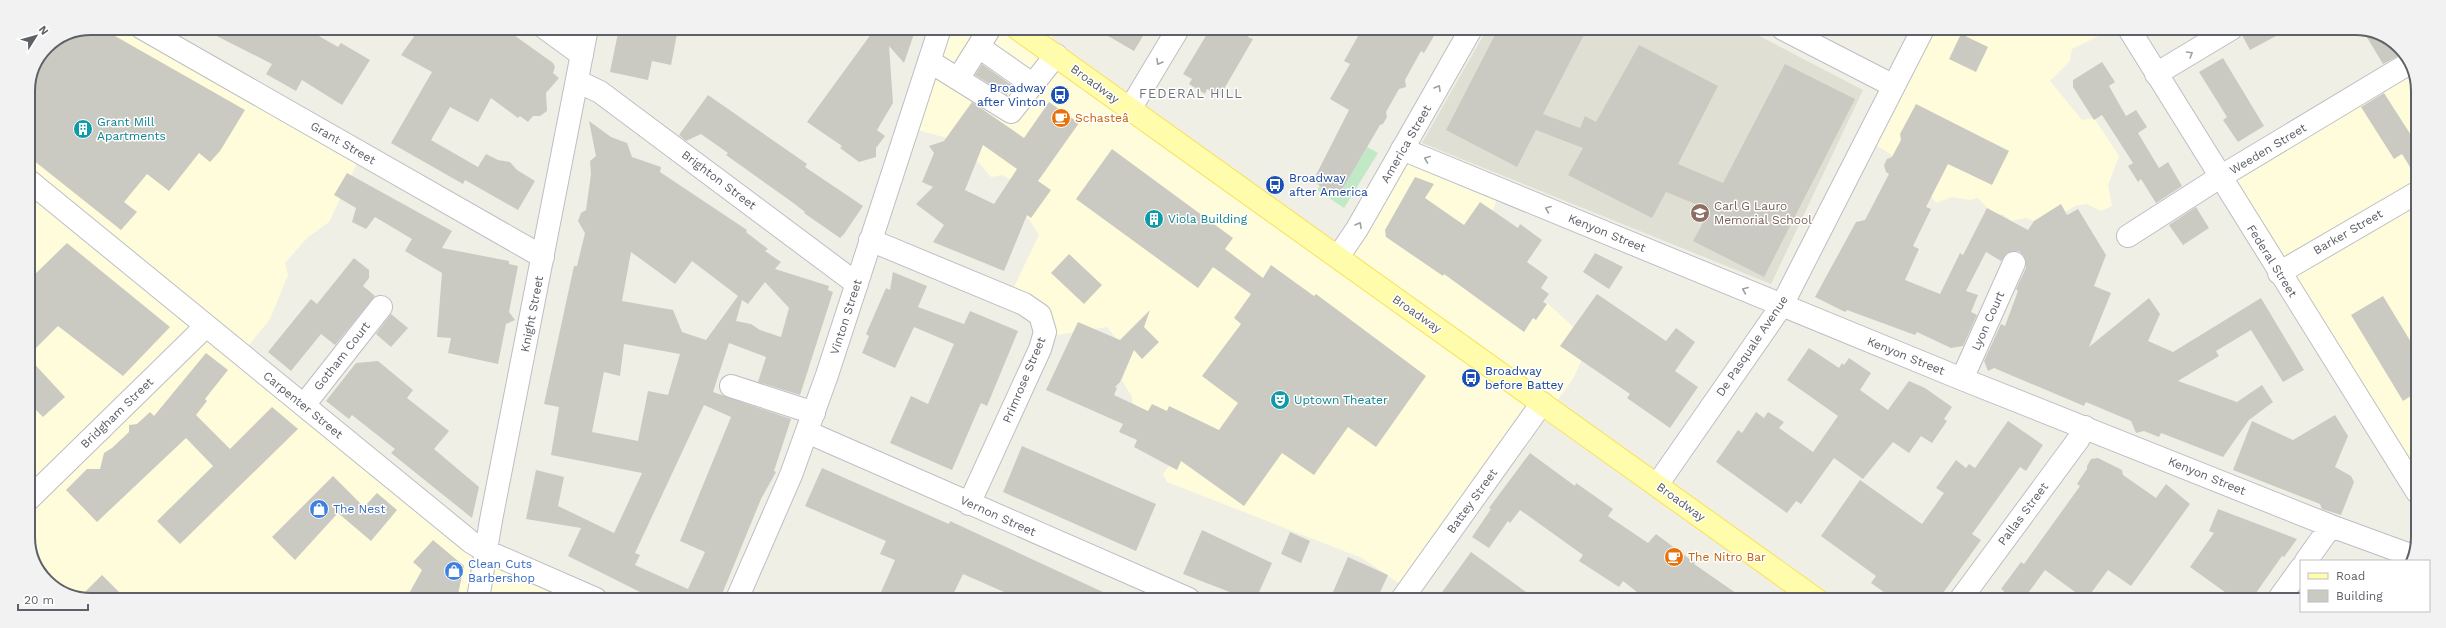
<svg xmlns="http://www.w3.org/2000/svg" width="2446" height="628" font-family="'Work Sans',sans-serif">
<style>
.commercial{fill:#fffcdc}
.education{fill:#e0dfd4}
.green{fill:#c1e9c6}
.building{fill:#cbcac2;fill-rule:evenodd}
.lines{fill:none;stroke-linecap:round;stroke-linejoin:round}
.minor-casing{stroke:#bdbec5;stroke-width:24}
.major-casing{stroke:#f9e156;stroke-width:24}
.minor{stroke:#fff;stroke-width:22}
.major{stroke:#fffdac;stroke-width:22}
.oneway{stroke:#9ea0a4}
.labels{text-anchor:middle;stroke-width:3;stroke-linejoin:round;paint-order:stroke}
.street-label{font-size:12px;fill:#5d6067;stroke:#fff}
.transit-label{font-size:12px;fill:#164399;stroke:#fff;text-anchor:start}
.food-label{font-size:12px;fill:#c56008;stroke:#fff;text-anchor:start}
.culture-label{font-size:12px;fill:#0d838f;stroke:#fff;text-anchor:start}
.education-label{font-size:12px;fill:#785e54;stroke:#fff;text-anchor:start}
.shop-label{font-size:12px;fill:#366cbe;stroke:#fff;text-anchor:start}
.neighbourhood-label{font-size:13px;letter-spacing:1px;fill:#6e7279;stroke:#fff}
.rim{fill:none;stroke:#5d6067;stroke-width:2}
</style>
<rect width="100%" height="100%" fill="#f0efe5"/>
<path class="commercial" d="M91,28H132L357,163L329,222L308,237L285,263L288,275L270,319L240,356L367,466L585,599H78L44,579L29,545L28,91L47,46Z
M932,28L1057,29L1043,51L1325,256L1407,155L1498,198L1474,252L1517,319L1547,303L1590,342L1573,379L1549,412L1406,588L1362,558L1167,482L1163,474L1173,460L1133,407L1132,397L1122,380L1131,357L1107,327L1045,337L1012,291L1039,235L1017,201L1013,181L1002,175L991,177L961,142L907,127Z
M1927,29H2113L2072,49L2070,61L2050,81L2082,120L2094,118L2119,156L2108,185L2112,206L2101,211L2087,204L2075,206L2043,225L2026,218L2011,221L2004,215L1992,213L1978,198L1971,200L1952,197L1936,203L1909,166L1870,141Z
M2408,63L2418,86L2417,502L2222,179Z"/>
<path class="education" d="M1487,29H1746L1863,90L1771,284L1422,143Z"/>
<path class="green" d="M1367,147L1378,153L1344,208L1317,190L1320,185L1329,192L1342,190Z"/>
<path class="building" d="M91,28H101L245,110L220,151L210,162L199,153L169,191L147,174L124,202L137,212L121,230L28,156V91L47,46Z
M201,28H305L338,47L341,43L370,60L342,105L302,80L296,91L266,74L272,64Z
M420,28H504L553,63L555,67L553,73L559,78L546,93L547,111L540,116H533L528,122L520,116L518,118L491,98L478,122L450,107L431,140L478,167L486,154L498,160L510,162L517,170L535,181L518,210L465,180L463,184L391,143L432,72L401,55Z
M619,28H647L677,34L671,65L652,61L648,80L610,72Z
M872,28H916L904,63L889,46L893,103L877,130L885,136L876,148V157L859,162L840,148L842,146L807,122L874,30Z
M1096,29H1147L1134,51Z
M1210,29H1253L1248,37L1253,39L1220,96L1207,89L1205,94L1189,84L1192,79L1183,74Z
M1362,29H1438L1424,53L1421,51L1405,80L1406,87L1399,89L1386,112L1387,117L1383,124L1380,125L1342,190L1329,192L1313,181L1349,110L1330,99L1350,64L1344,61Z
M1498,29H1587L1543,114L1580,128L1585,116L1596,122L1639,45L1718,86L1678,164L1723,183L1785,64L1855,99L1764,277L1693,241L1710,210L1666,192L1652,218L1568,175L1583,148L1536,130L1517,167L1446,130Z
M2243,29H2289L2250,50L2242,35Z
M2362,29H2368L2402,49L2404,53L2383,64Z
M1961,34L1988,47L1976,72L1949,59Z
M2223,58L2264,126L2238,142L2223,120L2227,117L2199,72Z
M2102,62L2115,82L2109,86L2126,116L2136,110L2147,127L2138,133L2159,168L2168,162L2182,186L2156,203L2141,179L2138,182L2128,166L2133,163L2102,115L2094,120L2073,87V80Z
M982,64L1013,86L1007,95L975,75Z
M2384,93L2418,146V180L2402,154L2394,159L2361,107Z
M708,95L807,164L805,167L863,206L844,234L840,238L804,213L805,212L792,202L726,155L728,153L701,134L686,141L679,135Z
M972,102L1024,138L1049,102L1079,123L1038,181L1051,190L1031,218L1027,215L1004,271L933,242L944,225L916,204L933,187L922,182L934,153L929,146L944,141ZM983,145L1017,169L994,204L965,190Z
M1916,104L2009,151L1992,185L1948,164L1926,207L1931,209L1913,246L1919,249L1905,280L1940,294L1960,253L1963,255L1987,208L2028,230L2034,221L2061,204L2067,215L2078,209L2106,255L2094,286L2111,293L2089,347L2149,298L2160,314L2148,341L2173,352L2261,298L2304,370L2283,382L2251,330L2216,351L2219,356L2178,381L2237,402L2262,385L2273,402L2249,420L2223,457L2161,433L2159,437L2144,431L2136,433L2131,421L2086,402L2084,406L1994,368L1988,371L1984,361L2001,324L2005,326L2018,291L2016,289L2026,268L2024,256L2019,251L2007,253L2001,261L1986,252L1966,291L1978,295L1971,312L1977,315L1963,346L1951,348L1917,332L1915,335L1847,310L1845,312L1815,297L1856,222L1865,220L1889,174L1886,172L1884,165L1887,159L1892,157L1901,140L1900,134Z
M589,121L611,137L627,143L632,157L661,167L660,172L747,230L746,232L768,249L765,251L781,262L775,269L829,286L828,290L833,292L800,395L758,382L766,357L729,343L713,392L791,419L774,471L776,472L761,499L720,599H639L642,593L568,556L581,528L526,519L536,470L564,477L558,506L614,533L642,473L551,455L559,407L544,404L574,266H577L585,233L578,221L581,213L586,210L591,174L590,161L596,156ZM631,252L675,284L692,261L738,296L706,340L682,332L673,310L622,301ZM765,282L789,308L781,337L760,330L751,324L736,321L742,300L748,304ZM624,344L680,354L668,395L648,391L638,441L592,432L604,372L620,376ZM704,405L731,417L680,541L705,552L688,589L635,565L640,555L635,553Z
M1112,149L1233,238L1225,249L1263,278L1271,265L1314,296L1316,294L1426,376L1376,447L1348,427L1314,475L1282,453L1244,506L1181,461L1177,470L1134,447L1137,440L1119,432L1123,424L1046,390L1078,322L1120,340L1150,310L1144,327L1159,342L1142,359L1134,350L1120,382L1115,387L1117,388L1114,395L1148,411L1152,404L1167,411L1169,406L1219,430L1238,403L1202,376L1241,324L1234,318L1251,294L1213,267L1198,288L1076,199Z
M347,173L452,231L442,248L509,261V264L518,266L509,312L515,320L506,324L498,364L448,353L451,338L437,337L442,273L405,251L412,239L375,217L366,229L352,222L356,208L334,195Z
M1415,177L1434,184L1425,198L1464,225L1480,202L1518,228L1520,224L1542,240L1527,262L1548,277L1541,288L1549,294L1543,302L1547,304L1536,320L1533,318L1524,332L1444,274L1443,276L1386,237L1385,230Z
M2196,207L2209,228L2183,245L2169,225Z
M67,243L170,327L123,376L58,326L28,356V281Z
M1595,253L1623,267L1609,289L1583,272Z
M1069,254L1102,285L1084,304L1051,273Z
M354,258L369,270V278L363,286L375,296L335,345L321,334L291,371L268,352L311,299L317,304Z
M893,272L927,286L918,307L964,324L970,311L1018,331L987,406L981,403L952,470L890,443L911,396L928,404L954,344L914,327L895,368L862,353L869,336L866,334L886,288L890,290Z
M1597,294L1666,341L1676,328L1695,342L1675,371L1698,387L1670,428L1627,398L1630,394L1560,346Z
M2383,296L2417,352V392L2403,401L2351,315Z
M391,314L408,328L391,347L376,334Z
M1809,348L1839,368L1842,363L1844,365L1849,358L1871,373L1860,390L1888,410L1909,381L1925,388L1952,407L1944,419L1947,421L1932,443L1921,436L1909,453L1893,442L1863,479L1834,458L1801,504L1796,501L1787,513L1716,462L1738,430L1742,433L1756,412L1764,418L1768,412L1784,422L1779,428L1813,452L1838,416L1787,380Z
M206,353L228,370L205,399L207,401L196,415L230,449L272,407L298,429L180,544L157,521L213,466L186,438L97,522L66,490L87,469H100L104,453L112,448L129,432V425L137,424L150,412L154,416Z
M28,357L65,397L43,417L28,402Z
M378,361L413,390L407,398L449,431L434,449L479,487L472,518L391,453L395,449L352,415L349,419L326,401L356,363Z
M2335,415L2348,436L2335,467L2351,476L2354,482L2341,515L2322,509L2320,504L2233,470L2252,421L2293,440Z
M2008,421L2043,445L2026,471L2020,467L1972,534L1981,540L1938,600H1895L1871,583L1876,576L1821,536L1860,480L1922,524L1944,493L1936,488L1956,460L1966,468L1969,464L1975,468Z
M1022,446L1156,504L1136,551L1003,492Z
M1530,453L1575,486L1576,483L1613,509L1608,516L1648,543L1656,534L1695,563L1694,564L1746,600H1647L1623,581L1619,587L1579,561L1583,555L1520,510L1510,523L1508,521L1489,548L1472,537L1491,509L1489,508Z
M2098,458L2122,470L2123,475L2156,498L2166,484L2190,504L2131,586L2108,570L2086,600L2045,570L2023,600H1998L2004,591L2001,589L2021,562L2024,564L2080,486L2077,484L2087,469V466L2091,459Z
M822,468L949,524L950,521L1118,599H1001L1004,592L963,574L951,599H878L895,560L880,554L886,541L805,506Z
M333,476L364,507L377,493L397,510L371,541L338,513L295,560L272,537Z
M2218,509L2297,539L2284,557L2282,556L2251,600H2236L2190,567L2214,533L2209,531Z
M1202,530L1272,563L1256,599H1241L1240,596L1183,574Z
M1290,532L1310,541L1301,563L1281,554Z
M433,540L464,566L457,599H406L422,570L413,562Z
M1471,552L1537,600L1437,599Z
M1348,557L1388,575L1377,599H1330Z
M102,575L126,599H78Z"/>
<g class="lines">
<defs>
<path id="minor" d="M142,28L543,257
M545,28L582,55
M1783,29L1892,85
M2129,29L2417,492
M979,47L1032,84
M929,61L1011,112L1056,55
M2156,74L2231,29
M958,79L990,28
M577,81L600,92L857,284
M1130,109L1178,29
M1402,149L1962,379L2331,526L2413,556
M28,180L471,542L486,551L596,599
M2128,236L2220,177L2408,64
M870,240L1024,304L1040,315L1045,332L1040,349L969,504
M1338,257L1357,229L1471,29
M2279,273L2418,192
M1962,379L2014,263
M731,386L814,413
M304,405L381,307
M807,432L1189,599
M1657,485L1782,305L1923,29
M28,500L205,327
M2306,561L2331,526
M478,599L491,520L587,28
M737,599L791,475L827,375L940,28
M1402,599L1542,403
M1960,600L2078,440L2085,427
M2278,600L2301,568"/>
<path id="major" d="M1018,29L1817,600"/>
</defs>
<use href="#minor" class="minor-casing"/>
<use href="#major" class="major-casing"/>
<use href="#minor" class="minor"/>
<use href="#major" class="major"/>
</g>
<defs><path id="oneway-chevron" d="M-2-3.5L2.5 0L-2 3.5" fill="none" stroke-width="1.6" stroke-linecap="round" stroke-linejoin="round"/></defs>
<g class="oneway">
<use href="#oneway-chevron" transform="translate(2190 54) rotate(-31)"/>
<use href="#oneway-chevron" transform="translate(1159 62) rotate(120)"/>
<use href="#oneway-chevron" transform="translate(1438 88) rotate(-60)"/>
<use href="#oneway-chevron" transform="translate(1427 159) rotate(-158)"/>
<use href="#oneway-chevron" transform="translate(1548 209) rotate(-158)"/>
<use href="#oneway-chevron" transform="translate(1359 225) rotate(-60)"/>
<use href="#oneway-chevron" transform="translate(1745 290) rotate(-158)"/>
</g>
<defs>
<symbol id="bus-disc" viewBox="-11 -11 22 22"><circle r="9.5" fill="#1a4fb4" stroke="#fff"/><path d="M-5-6H5V4H4V6H2V4H-2V6H-4V4H-5ZM-3.5-4V0h7V-4ZM-3.5 1.2v1.5H-2V1.2ZM2 1.2v1.5H3.5V1.2Z" fill="#fff"/></symbol>
<symbol id="cafe-disc" viewBox="-11 -11 22 22"><circle r="9.5" fill="#e8710a" stroke="#fff"/><path d="M-5.5-4.5H6V0H3Q3 3.5 0 3.5H-2.5Q-5.5 3.5-5.5 0ZM3-3.2v2h1.7v-2ZM-6 4.5H4V6H-6Z" fill="#fff"/></symbol>
<symbol id="building-disc" viewBox="-11 -11 22 22"><circle r="9.5" fill="#0f9aa8" stroke="#fff"/><path d="M-4-6H4V6H1V3H-1V6H-4ZM-2.5-4.3h1.7v1.8h-1.7ZM.8-4.3h1.7v1.8H.8ZM-2.5-1h1.7V.8h-1.7ZM.8-1h1.7V.8H.8Z" fill="#fff"/></symbol>
<symbol id="school-disc" viewBox="-11 -11 22 22"><circle r="9.5" fill="#8d6e63" stroke="#fff"/><path d="M0-5L7-2L0 1L-7-2ZM-4 1L0 2.5L4 1V4Q0 6-4 4Z" fill="#fff"/></symbol>
<symbol id="theatre-disc" viewBox="-11 -11 22 22"><circle r="9.5" fill="#0f9aa8" stroke="#fff"/><path d="M-5-5.5Q0-4 5-5.5V0Q5 5 0 6Q-5 5-5 0ZM-3.3-2.5H-1v1.5H-3.3ZM1-2.5H3.3v1.5H1ZM-2.8 1Q0 5.5 2.8 1Z" fill="#fff"/></symbol>
<symbol id="shop-disc" viewBox="-11 -11 22 22"><circle r="9.5" fill="#3f7fe0" stroke="#fff"/><path d="M-5-2.5h2.3a2.7 3.5 0 0 1 5.4 0H5L5.5 6h-11ZM-1.5-2.5h3a1.5 2.3 0 0 0-3 0Z" fill="#fff"/></symbol>
</defs>
<g fill-rule="evenodd">
<use href="#bus-disc" x="1049" y="84" width="22" height="22"/>
<use href="#cafe-disc" x="1050" y="107" width="22" height="22"/>
<use href="#building-disc" x="72" y="118" width="22" height="22"/>
<use href="#bus-disc" x="1264" y="174" width="22" height="22"/>
<use href="#school-disc" x="1689" y="202" width="22" height="22"/>
<use href="#building-disc" x="1143" y="208" width="22" height="22"/>
<use href="#bus-disc" x="1460" y="367" width="22" height="22"/>
<use href="#theatre-disc" x="1269" y="389" width="22" height="22"/>
<use href="#shop-disc" x="308" y="498" width="22" height="22"/>
<use href="#cafe-disc" x="1663" y="546" width="22" height="22"/>
<use href="#shop-disc" x="443" y="560" width="22" height="22"/>
</g>
<g class="labels">
<g class="street-label">
<text transform="translate(1095 84) rotate(36)" y="4">Broadway</text>
<text transform="translate(343 143) rotate(30)" y="4">Grant Street</text>
<text transform="translate(1406 144) rotate(-60)" y="4">America Street</text>
<text transform="translate(2268 149) rotate(-31)" y="4">Weeden Street</text>
<text transform="translate(719 180) rotate(37)" y="4">Brighton Street</text>
<text transform="translate(2348 232) rotate(-30)" y="4">Barker Street</text>
<text transform="translate(1607 233) rotate(22)" y="4">Kenyon Street</text>
<text transform="translate(2272 261) rotate(58)" y="4">Federal Street</text>
<text transform="translate(532 314) rotate(-79)" y="4">Knight Street</text>
<text transform="translate(1417 314) rotate(35)" y="4">Broadway</text>
<text transform="translate(846 317) rotate(-72)" y="4">Vinton Street</text>
<text transform="translate(1988 321) rotate(-66)" y="4">Lyon Court</text>
<text transform="translate(1752 346) rotate(-56)" y="4">De Pasquale Avenue</text>
<text transform="translate(342 356) rotate(-52)" y="4">Gotham Court</text>
<text transform="translate(1906 356) rotate(22)" y="4">Kenyon Street</text>
<text transform="translate(1024 380) rotate(-67)" y="4">Primrose Street</text>
<text transform="translate(303 405) rotate(39)" y="4">Carpenter Street</text>
<text transform="translate(117 413) rotate(-44)" y="4">Bridgham Street</text>
<text transform="translate(2207 476) rotate(22)" y="4">Kenyon Street</text>
<text transform="translate(1472 501) rotate(-54)" y="4">Battey Street</text>
<text transform="translate(1681 502) rotate(36)" y="4">Broadway</text>
<text transform="translate(2023 514) rotate(-53)" y="4">Pallas Street</text>
<text transform="translate(998 516) rotate(24)" y="4">Vernon Street</text>
</g>
<g class="transit-label">
<text x="1046" y="92" text-anchor="end">Broadway<tspan x="1046" dy="14">after Vinton</tspan></text>
<text x="1289" y="182">Broadway<tspan x="1289" dy="14">after America</tspan></text>
<text x="1485" y="375">Broadway<tspan x="1485" dy="14">before Battey</tspan></text>
</g>
<g class="food-label">
<text x="1075" y="122">Schasteâ</text>
<text x="1688" y="561">The Nitro Bar</text>
</g>
<g class="culture-label">
<text x="97" y="126">Grant Mill<tspan x="97" dy="14">Apartments</tspan></text>
<text x="1168" y="223">Viola Building</text>
<text x="1294" y="404">Uptown Theater</text>
</g>
<g class="education-label">
<text x="1714" y="210">Carl G Lauro<tspan x="1714" dy="14">Memorial School</tspan></text>
</g>
<g class="shop-label">
<text x="333" y="513">The Nest</text>
<text x="468" y="568">Clean Cuts<tspan x="468" dy="14">Barbershop</tspan></text>
</g>
<g class="neighbourhood-label">
<text x="1191" y="98">FEDERAL HILL</text>
</g>
</g>
<path d="M0 0H2446V628H0ZM91 35H2355A56 56 0 0 1 2411 91V537A56 56 0 0 1 2355 593H91A56 56 0 0 1 35 537V91A56 56 0 0 1 91 35Z" fill="#f2f2f3" fill-rule="evenodd"/>
<path class="rim" d="M91 35H2355A56 56 0 0 1 2411 91V537A56 56 0 0 1 2355 593H91A56 56 0 0 1 35 537V91A56 56 0 0 1 91 35Z"/>
<rect x="2300" y="560" width="130" height="52" fill="#ffffff" stroke="#bebfc2"/>
<rect x="2308" y="573" width="20" height="6" fill="#fffdac" stroke="#bebfc2"/>
<text x="2336" y="580" font-size="12" fill="#5d6067">Road</text>
<rect x="2308" y="590" width="20" height="12" fill="#cbcac2" stroke="#bebfc2"/>
<text x="2336" y="600" font-size="12" fill="#5d6067">Building</text>
<g transform="translate(36 36) rotate(53)" stroke="#ffffff" stroke-width="3" paint-order="stroke">
<path d="M0-3L7 15L0 10L-7 15Z" fill="#5d6067"/>
<text y="-6" font-size="11" font-weight="bold" text-anchor="middle" fill="#5d6067">N</text>
</g>
<path d="M18 604v6h70v-6" fill="none" stroke="#5d6067" stroke-width="2"/>
<text x="24" y="604" font-size="12" fill="#5d6067" stroke="#ffffff" stroke-width="3" paint-order="stroke">20 m</text>
</svg>
